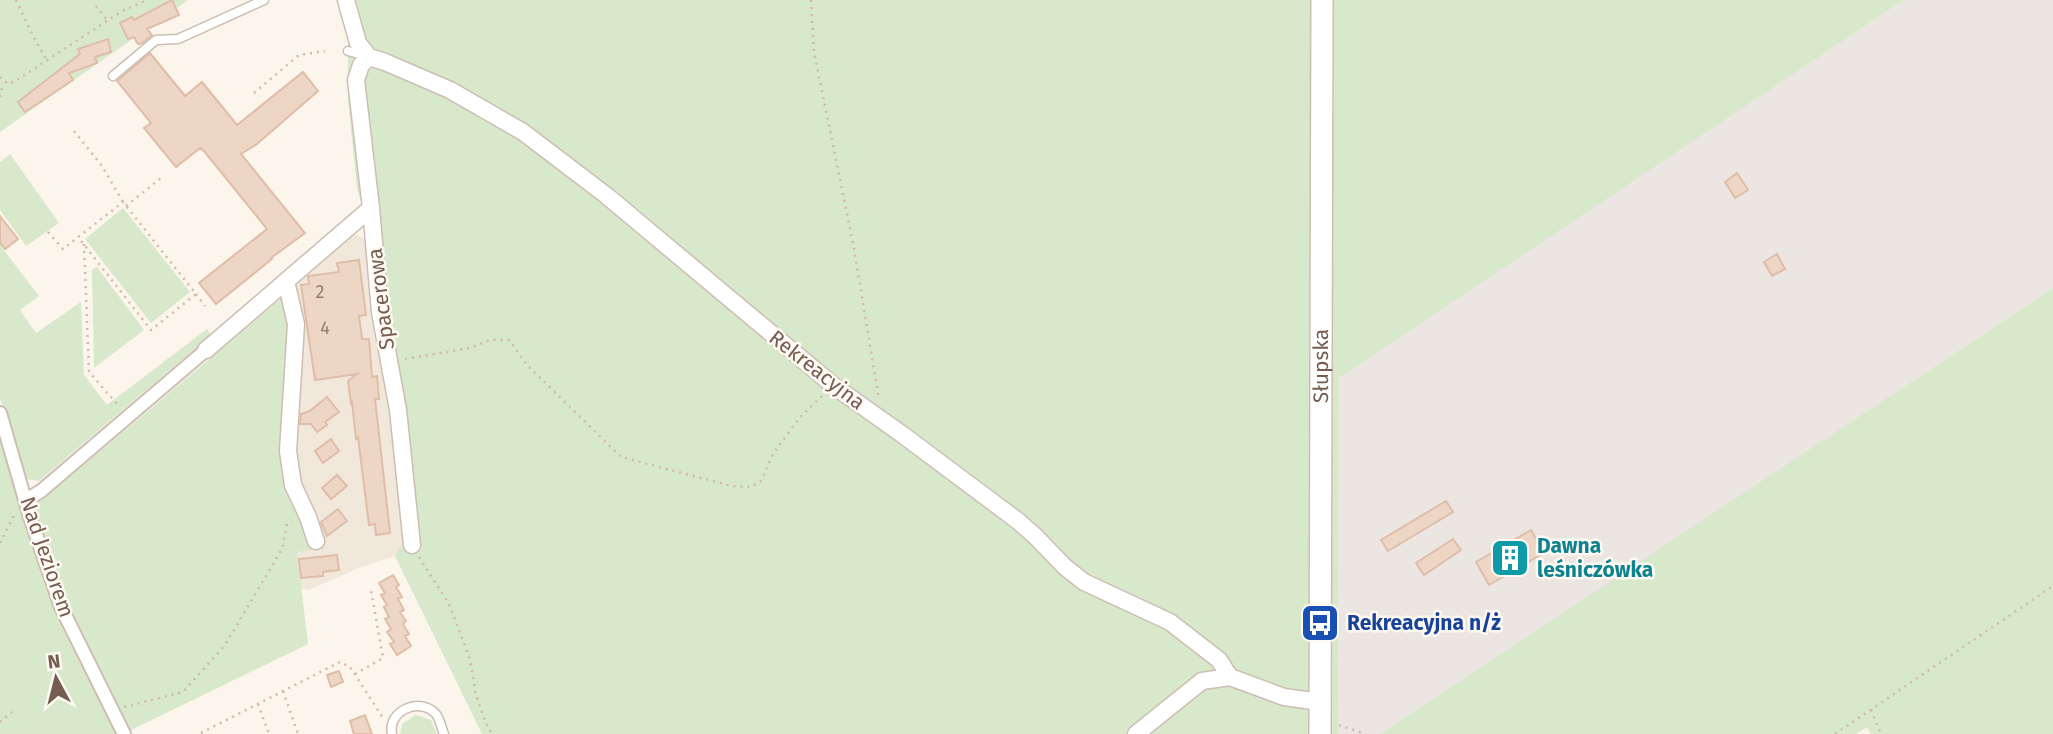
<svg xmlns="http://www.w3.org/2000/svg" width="2053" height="734" font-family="'Fira Sans',sans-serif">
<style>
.residential{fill:#f2e7db}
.industrial{fill:#ebe6e1}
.green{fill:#d7e8cb}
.building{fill:#eed6c6;stroke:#dfbda8;stroke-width:2}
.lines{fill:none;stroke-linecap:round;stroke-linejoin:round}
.service-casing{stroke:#cdbeb3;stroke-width:11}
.pedestrian-casing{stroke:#cdbeb3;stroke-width:16}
.minor-casing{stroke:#cdbeb3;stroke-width:19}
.tertiary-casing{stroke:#cdbeb3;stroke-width:24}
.path{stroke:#d4b9a9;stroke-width:2.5;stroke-dasharray:2 5;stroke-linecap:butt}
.service{stroke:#fff;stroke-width:8}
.pedestrian{stroke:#fff;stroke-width:12}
.minor{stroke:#fff;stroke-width:16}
.tertiary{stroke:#fff;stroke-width:21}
.labels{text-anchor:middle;stroke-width:5;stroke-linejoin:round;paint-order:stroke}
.number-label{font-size:18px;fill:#937b6e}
.street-label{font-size:21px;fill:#755d51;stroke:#fef9f3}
.culture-label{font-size:21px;font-weight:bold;fill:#0d838f;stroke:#fef9f3;text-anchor:start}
.transit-label{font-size:21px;font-weight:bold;fill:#164399;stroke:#fef9f3;text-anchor:start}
</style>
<rect width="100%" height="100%" fill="#fbf5ec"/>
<path class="residential" d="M354,234L368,240L405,540L395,556L364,566L308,590L301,589L297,551L323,548L298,486L294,454L301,324L297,283Z"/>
<path class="industrial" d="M1904,0H2053V288L1381,734H1338L1339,378Z"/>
<path class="green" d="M0,0H188L0,132Z
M337,0H1904L1339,378L1338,734H482L395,556L405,540L367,221L357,189L348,100V39Z
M10,154L59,223L26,246L0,210V162Z
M123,208L190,292L151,323L85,239Z
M0,245L39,296L20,310L36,333L81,302L84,375L107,405L207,329L211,335L39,481L27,479L0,398Z
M97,267L144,330L94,368L92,270Z
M297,285L301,324L294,454L295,476L314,518L324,548L297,552L308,644L127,732L128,734H0V431L24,511L46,497Z
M2053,288V734H1871L1867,727L1856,734H1380Z
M416,715L431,720L437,734H400L402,724Z"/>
<path class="building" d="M172,0L179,15L147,29L152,35L142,43L138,44L134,37L128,39L120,23L132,17L134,20Z
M108,39L111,52L95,57L97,63L69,73L73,80L25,112L18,102L80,54L78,49Z
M150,53L185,96L202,82L237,125L303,72L318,91L257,144L241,154L305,233L271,258L272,259L216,304L199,283L267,229L204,151L200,148L176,167L144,128L151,123L117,81Z
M1737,173L1748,190L1735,198L1725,182Z
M0,216L18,239L5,249L0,243Z
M1777,254L1785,269L1772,276L1764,262Z
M359,260L366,315L359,316L362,339H369L372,377L377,376L379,399H375L390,533L376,535L375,524L369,525L358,437L356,439L352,402L351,403L348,381L357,374L315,380L301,285L309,284L308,276L339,272L337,263Z
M327,397L339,412L325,422L327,425L317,432L311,424H300L301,414L310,411Z
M331,439L339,451L323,463L315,451Z
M337,475L347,486L331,499L322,488Z
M1446,501L1453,512L1388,551L1381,540Z
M338,509L347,521L327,536L321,522Z
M1531,530L1544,553L1489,585L1476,562Z
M1453,539L1461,550L1424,575L1416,563Z
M337,555L339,570L323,572V576L301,578L299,559Z
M393,575L399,585L396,587L402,597L398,599L404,610L400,612L406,621L403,624L409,634L405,636L411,646L397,655L390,644L394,642L387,632L391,629L385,619L389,617L384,607L387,605L381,595L385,593L379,583Z
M339,671L343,682L331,687L327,675Z
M365,715L372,734H354L350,721Z"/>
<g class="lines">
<defs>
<path id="service" d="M348,51L366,56
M113,76L156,40L178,39L264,0
M392,734C387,711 419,697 435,713C440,718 441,727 444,734"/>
<path id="pedestrian" d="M0,413L30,517L61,607L124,734
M26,500L41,491L206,350"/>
<path id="minor" d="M346,0L358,43L369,57L385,62L450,90L523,132L607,196L834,386L903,435L1018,521L1035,536L1065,567L1084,582L1170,622L1219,660L1230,677L1284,697L1320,702
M369,57L361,65L356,80L371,208L380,312L398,410L412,545
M286,281L296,324L288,451L293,485L308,517L316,541
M206,350L371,208
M1136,734L1202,681L1230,677"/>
<g id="tertiary">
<path id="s1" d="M1320,734L1322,0"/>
</g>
</defs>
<use href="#service" class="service-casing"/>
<use href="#pedestrian" class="pedestrian-casing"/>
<use href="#minor" class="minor-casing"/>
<use href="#tertiary" class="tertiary-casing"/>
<path class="path" d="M16,0L31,32L46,59
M811,0L814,52L853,243L879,400
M96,6L107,20
M0,77L8,84L14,82L122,11L147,0
M254,93L299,55L325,51
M0,97L3,83
M74,131L102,166L123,202
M126,206L161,178
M48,232L63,249L123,202L196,294L151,330L78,237
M84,244L89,372L118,405
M196,294L205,306
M405,359L470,348L490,340H509L526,364L621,457L732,486L751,487L761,481L773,454L800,417L823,395
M0,543L14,515
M419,557L449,604L470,659L476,695L485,721L492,734
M355,674L383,658L371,590
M283,691L298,734
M258,704L269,734
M124,707L183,692L225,645L282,549L287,524L292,522
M1871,710L1881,734
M0,722L12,712
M1339,725L1366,734
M201,733L340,662L350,667L383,718
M1835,734L2053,586"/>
<use href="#service" class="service"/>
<use href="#pedestrian" class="pedestrian"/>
<use href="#minor" class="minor"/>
<use href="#tertiary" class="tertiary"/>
</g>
<defs>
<symbol id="building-square" viewBox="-11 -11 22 22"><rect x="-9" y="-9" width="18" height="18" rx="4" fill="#0f9aa8" stroke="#fef9f3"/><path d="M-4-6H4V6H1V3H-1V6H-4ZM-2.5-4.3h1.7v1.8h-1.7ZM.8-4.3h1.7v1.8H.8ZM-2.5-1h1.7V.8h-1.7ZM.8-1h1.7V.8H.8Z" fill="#fff"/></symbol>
<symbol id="bus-square" viewBox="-11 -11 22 22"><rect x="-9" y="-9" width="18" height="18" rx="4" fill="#1a4fb4" stroke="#fef9f3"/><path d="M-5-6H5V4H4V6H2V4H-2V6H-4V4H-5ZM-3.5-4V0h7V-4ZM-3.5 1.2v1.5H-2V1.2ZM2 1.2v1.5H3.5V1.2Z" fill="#fff"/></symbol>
</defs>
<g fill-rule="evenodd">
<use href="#building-square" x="1488" y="536" width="44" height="44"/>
<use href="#bus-square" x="1298" y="601" width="44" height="44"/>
</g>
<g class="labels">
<g class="number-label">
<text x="320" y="298">2</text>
<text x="325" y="334">4</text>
</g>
<g class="street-label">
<text transform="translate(381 299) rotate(-97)" y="7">Spacerowa</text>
<text dy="7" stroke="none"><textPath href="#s1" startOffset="368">Słupska</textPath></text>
<text transform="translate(817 370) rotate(38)" y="7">Rekreacyjna</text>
<text transform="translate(47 557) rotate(71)" y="7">Nad Jeziorem</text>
</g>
<g class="culture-label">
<text x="1537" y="553">Dawna<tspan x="1537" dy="24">leśniczówka</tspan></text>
</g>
<g class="transit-label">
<text x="1347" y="630">Rekreacyjna n/ż</text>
</g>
</g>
<g transform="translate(56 678) rotate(353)" stroke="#fef9f3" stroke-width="5" paint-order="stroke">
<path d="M0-5L12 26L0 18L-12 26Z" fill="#755d51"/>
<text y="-10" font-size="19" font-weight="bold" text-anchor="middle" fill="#755d51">N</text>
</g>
</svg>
